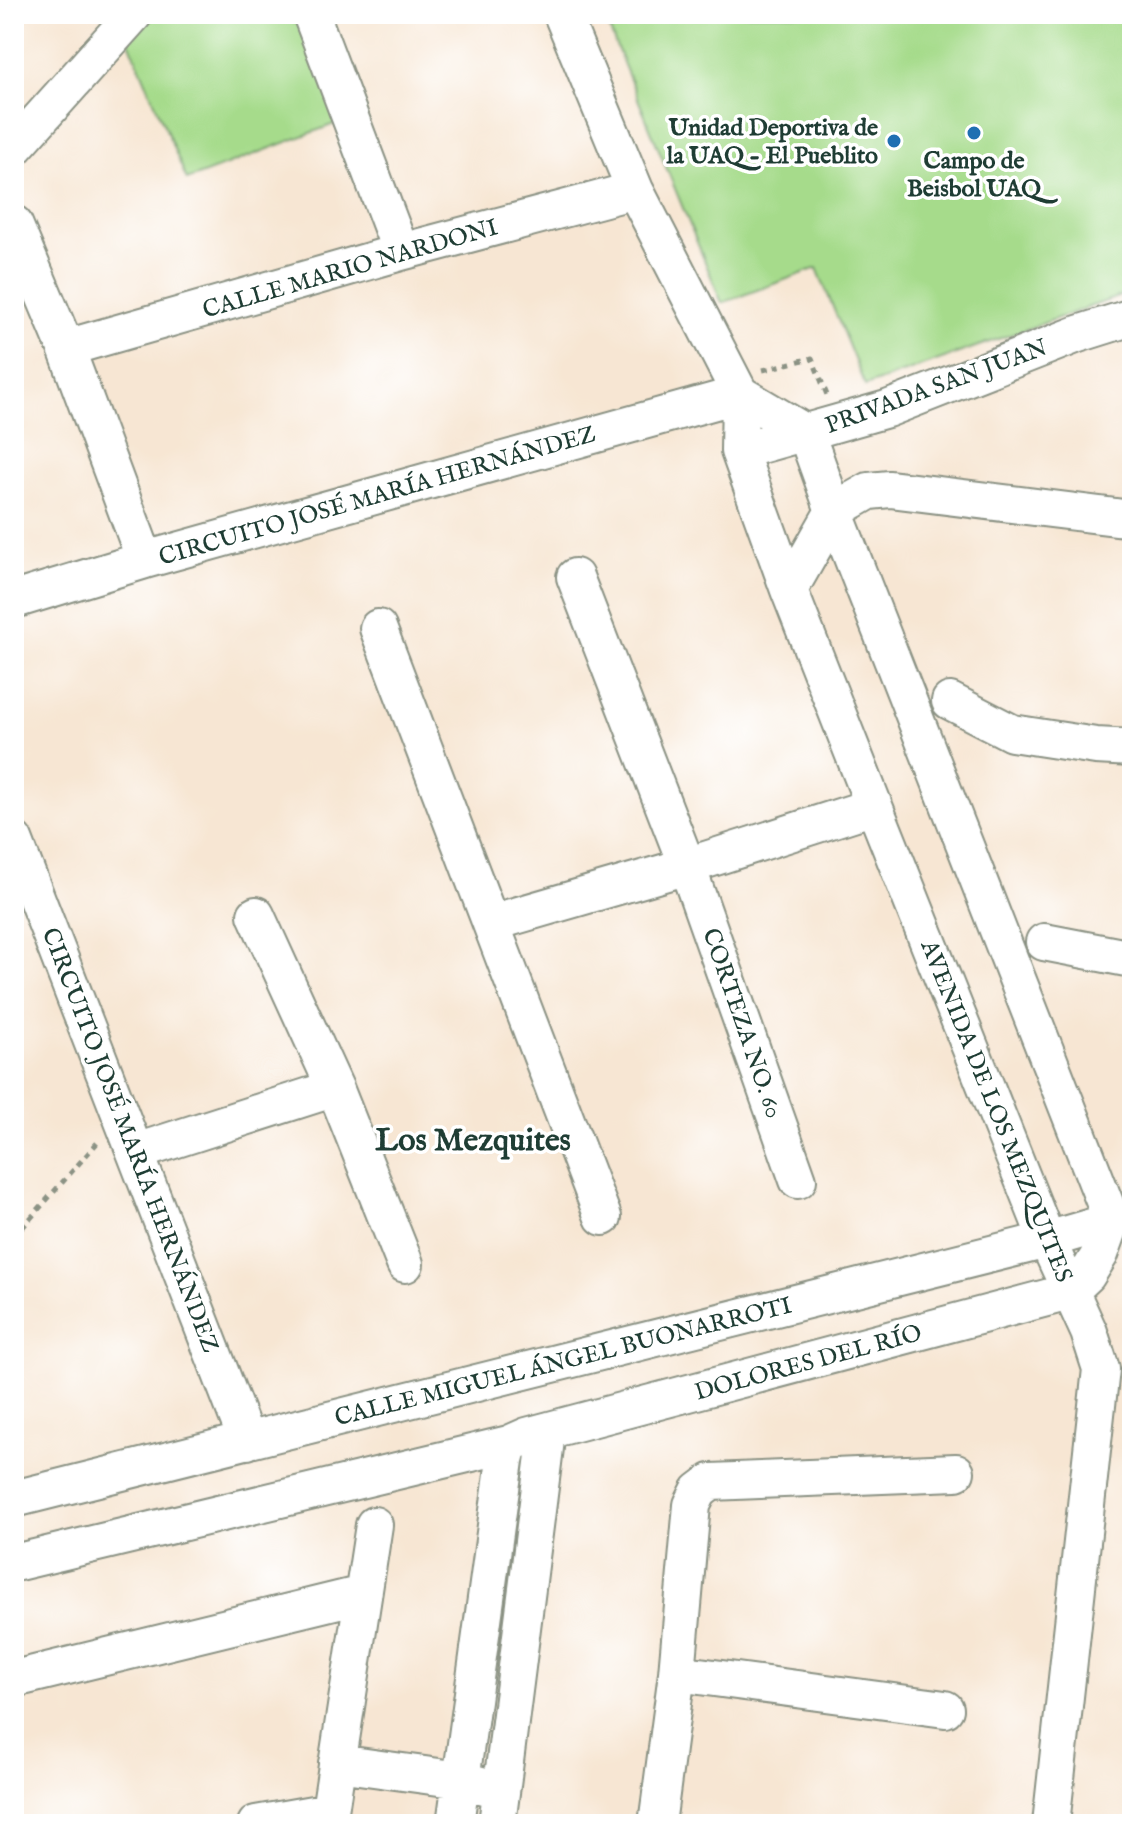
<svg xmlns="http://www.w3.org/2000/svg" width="1146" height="1838" font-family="'IM FELL English',serif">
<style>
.green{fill:#a6db8b;stroke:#628c60;stroke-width:2}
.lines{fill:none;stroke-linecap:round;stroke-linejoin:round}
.minor-casing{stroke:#8b9284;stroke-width:40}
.path{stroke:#8b9284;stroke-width:5;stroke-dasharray:6 6;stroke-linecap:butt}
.minor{stroke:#fff;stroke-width:36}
.poi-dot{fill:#1f6fb2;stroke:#fff;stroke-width:3}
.labels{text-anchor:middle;stroke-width:7;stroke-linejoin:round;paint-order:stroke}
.poi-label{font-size:24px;font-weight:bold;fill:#1f3d34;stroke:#fff;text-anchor:end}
.street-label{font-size:24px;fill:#1f3d34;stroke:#fff}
.district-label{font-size:32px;font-weight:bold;fill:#1f3d34;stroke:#fff}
</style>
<rect width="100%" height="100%" fill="#fff"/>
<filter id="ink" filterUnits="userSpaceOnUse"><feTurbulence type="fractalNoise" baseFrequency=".0125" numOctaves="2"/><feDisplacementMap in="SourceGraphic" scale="16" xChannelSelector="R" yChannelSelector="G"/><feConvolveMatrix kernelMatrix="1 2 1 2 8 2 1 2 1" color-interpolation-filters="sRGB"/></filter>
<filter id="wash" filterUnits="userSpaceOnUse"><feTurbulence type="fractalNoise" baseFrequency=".006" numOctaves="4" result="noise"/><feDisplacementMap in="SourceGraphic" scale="32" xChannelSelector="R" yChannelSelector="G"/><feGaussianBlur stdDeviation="1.8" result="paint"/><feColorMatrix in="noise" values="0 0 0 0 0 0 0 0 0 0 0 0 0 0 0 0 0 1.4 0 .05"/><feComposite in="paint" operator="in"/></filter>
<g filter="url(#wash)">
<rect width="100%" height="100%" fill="#f7e6d3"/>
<path class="green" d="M142,14H303L345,120L187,180L125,32Z
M603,14H1132V292L865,386L817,268L722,303Z"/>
</g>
<g filter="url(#ink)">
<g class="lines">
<defs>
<path id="minor" d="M311,14L401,252
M562,14L635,190L740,394L739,451L789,590L874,806L1047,1240L1089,1332L1101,1369L1051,1824
M14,148L134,14
M14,224L66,348L145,560
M66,348L401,252L635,190
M739,451L887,409L1078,334L1132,317
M575,577L687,866L798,1180
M789,590L834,511L869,491L890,489L1132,519
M14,600L145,560L740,394
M378,628L603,1217
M950,701L1012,733L1096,746L1132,748
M14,840L247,1441
M256,915L335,1088L405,1264
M491,923L687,866L874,806
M1044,942L1132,959
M136,1152L335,1088
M14,1499L1047,1240L1112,1221
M14,1563L509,1444
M677,1673L945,1709
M14,1679L363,1594
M337,1763L461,1780L485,1786
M256,1824L330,1811
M328,1824L374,1525
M455,1824L505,1460L509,1444L527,1436L1069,1292L1087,1275L1100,1254L1112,1221L834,511L806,433L740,394
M497,1824L547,1432
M657,1824L677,1673L692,1505L699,1491L711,1482L956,1472"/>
</defs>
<use href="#minor" class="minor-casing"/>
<path class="path" d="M763,370L812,358L827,395
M14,1237L97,1143"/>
<use href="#minor" class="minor"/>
</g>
</g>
<g class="poi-dot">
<circle cx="974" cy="133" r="8"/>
<circle cx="894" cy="141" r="8"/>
</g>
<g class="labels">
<g class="poi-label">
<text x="878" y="135">Unidad Deportiva de<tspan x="878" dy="28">la UAQ - El Pueblito</tspan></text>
<text x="974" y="168" text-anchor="middle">Campo de<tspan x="974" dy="28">Beisbol UAQ</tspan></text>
</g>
<g class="street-label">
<text transform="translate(350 268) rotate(-16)" y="8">CALLE MARIO NARDONI</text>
<text transform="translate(936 386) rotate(-20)" y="8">PRIVADA SAN JUAN</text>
<text transform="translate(377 495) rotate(-16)" y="8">CIRCUITO JOSÉ MARÍA HERNÁNDEZ</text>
<text transform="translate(743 1023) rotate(71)" y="8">CORTEZA NO. 60</text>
<text transform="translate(997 1111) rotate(68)" y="8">AVENIDA DE LOS MEZQUITES</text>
<text transform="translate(131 1140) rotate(69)" y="8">CIRCUITO JOSÉ MARÍA HERNÁNDEZ</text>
<text transform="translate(563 1361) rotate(-14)" y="8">CALLE MIGUEL ÁNGEL BUONARROTI</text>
<text transform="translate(808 1362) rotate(-15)" y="8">DOLORES DEL RÍO</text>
</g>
<g class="district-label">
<text x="473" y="1150">Los Mezquites</text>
</g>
</g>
<rect width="1146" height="1838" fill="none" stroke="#fff" stroke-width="48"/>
</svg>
